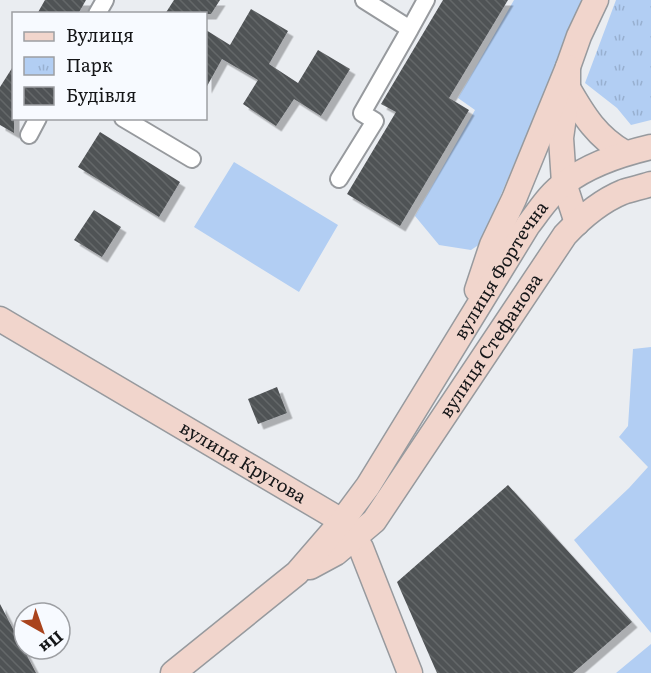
<svg xmlns="http://www.w3.org/2000/svg" width="651" height="673" font-family="Literata,serif">
<style>
.grass{fill:#b2cef3}
.park{fill:url(#park-tufts)}
.building{fill:url(#building-back-hatch);filter:url(#shadow)}
.lines{fill:none;stroke-linecap:round;stroke-linejoin:round}
.street-casing{stroke:#979a9e;stroke-width:20}
.secondary-casing{stroke:#979a9e;stroke-width:27}
.street{stroke:#fff;stroke-width:16}
.secondary{stroke:#f1d5cc;stroke-width:24}
.labels{text-anchor:middle;stroke-width:6;stroke-linejoin:round;paint-order:stroke}
.street-label{font-size:18px;fill:#151618;stroke:#f7faff}
</style>
<defs>
<pattern id="park-tufts" width="24" height="20" patternUnits="userSpaceOnUse" patternTransform="scale(1.5)"><rect width="24" height="20" fill="#b2cef3"/><path d="M3 7l-1-3M5 7V3M7 7l1-3M15 17l-1-3M17 17v-4M19 17l1-3" fill="none" stroke="#98b0d0"/></pattern>
<pattern id="building-back-hatch" width="6" height="6" patternUnits="userSpaceOnUse" patternTransform="scale(1.5)"><rect width="6" height="6" fill="#4f5255"/><path d="M-1 5l2 2M0 0l6 6M5-1l2 2" fill="none" stroke="#646769"/></pattern>
<filter id="shadow"><feDropShadow dx="5.5" dy="5.5" stdDeviation="0" flood-color="#0004"/></filter>
</defs>
<rect width="100%" height="100%" fill="#eaedf1"/>
<path class="grass" d="M514,0H584L480,244L471,250L439,245L415,216L475,110L458,98Z
M234,162L338,225L299,292L194,227Z
M651,347V633L574,540L629,488L648,467L619,437L628,426L633,349Z
M651,644V673H616Z"/>
<path class="park" d="M616,0H651V120L631,125L617,108L585,83Z"/>
<path class="building" d="M45,0H86L78,14H37Z
M174,0H220L211,14H165Z
M443,0H508L449,98L469,110L400,226L347,194L396,112L381,104Z
M251,9L288,31L269,64L298,83L318,50L350,69L321,116L294,99L276,126L243,104L258,80L222,59L206,88V30L230,45Z
M14,65V133L0,125V87Z
M100,132L180,182L159,217L78,167Z
M94,210L121,227L102,257L74,240Z
M277,387L287,413L258,424L248,399Z
M508,485L632,622L573,673H437L397,582Z
M0,604L36,673H0Z"/>
<g class="lines">
<defs>
<path id="street" d="M97,14L105,0
M410,29L426,0
M123,118L192,159
M29,135L38,118
M339,179L375,121L362,113L410,29L364,0"/>
<g id="secondary">
<path d="M568,88C584,116 597,137 625,153"/>
<path d="M577,223L564,183L561,138L568,88V67L579,36L596,0"/>
<path d="M477,290L492,245L514,199L568,67"/>
<path id="s1" d="M0,319L342,521L361,548L410,673"/>
<path id="s2" d="M310,567L336,553L374,521L565,235C581,218 601,201 623,192C632,189 642,187 651,184"/>
<path id="s3" d="M173,673L297,573L342,521L368,486L528,225C539,211 550,193 565,183C590,164 621,154 651,147"/>
</g>
</defs>
<use href="#street" class="street-casing"/>
<use href="#secondary" class="secondary-casing"/>
<use href="#street" class="street"/>
<use href="#secondary" class="secondary"/>
</g>
<g class="labels">
<g class="street-label">
<text dy="6" stroke="none"><textPath href="#s3" startOffset="525">вулиця Фортечна</textPath></text>
<text dy="6" stroke="none"><textPath href="#s2" startOffset="290">вулиця Стефанова</textPath></text>
<text dy="6" stroke="none"><textPath href="#s1" startOffset="282">вулиця Кругова</textPath></text>
</g>
</g>
<rect x="12" y="12" width="195" height="108" fill="#f7faff" stroke="#9d9fa3" stroke-width="1.5"/>
<rect x="24" y="32" width="30" height="9" fill="#f1d5cc" stroke="#9d9fa3" stroke-width="1.5"/>
<text x="66" y="42" font-size="18" fill="#151618">Вулиця</text>
<rect x="24" y="57" width="30" height="18" fill="url(#park-tufts)" stroke="#9d9fa3" stroke-width="1.5"/>
<text x="66" y="72" font-size="18" fill="#151618">Парк</text>
<rect x="24" y="87" width="30" height="18" fill="url(#building-back-hatch)" stroke="#9d9fa3" stroke-width="1.5"/>
<text x="66" y="102" font-size="18" fill="#151618">Будівля</text>
<g transform="translate(42 631) rotate(140)"><circle r="28" fill="#f7faff" stroke="#9d9fa3" stroke-width="1.5"/>
<path d="M0-4.5L10 22L0 15L-10 22Z" fill="#a9431d"/>
<text y="-9" font-size="16" font-weight="bold" text-anchor="middle" fill="#151618">Пн</text>
</g>
</svg>
